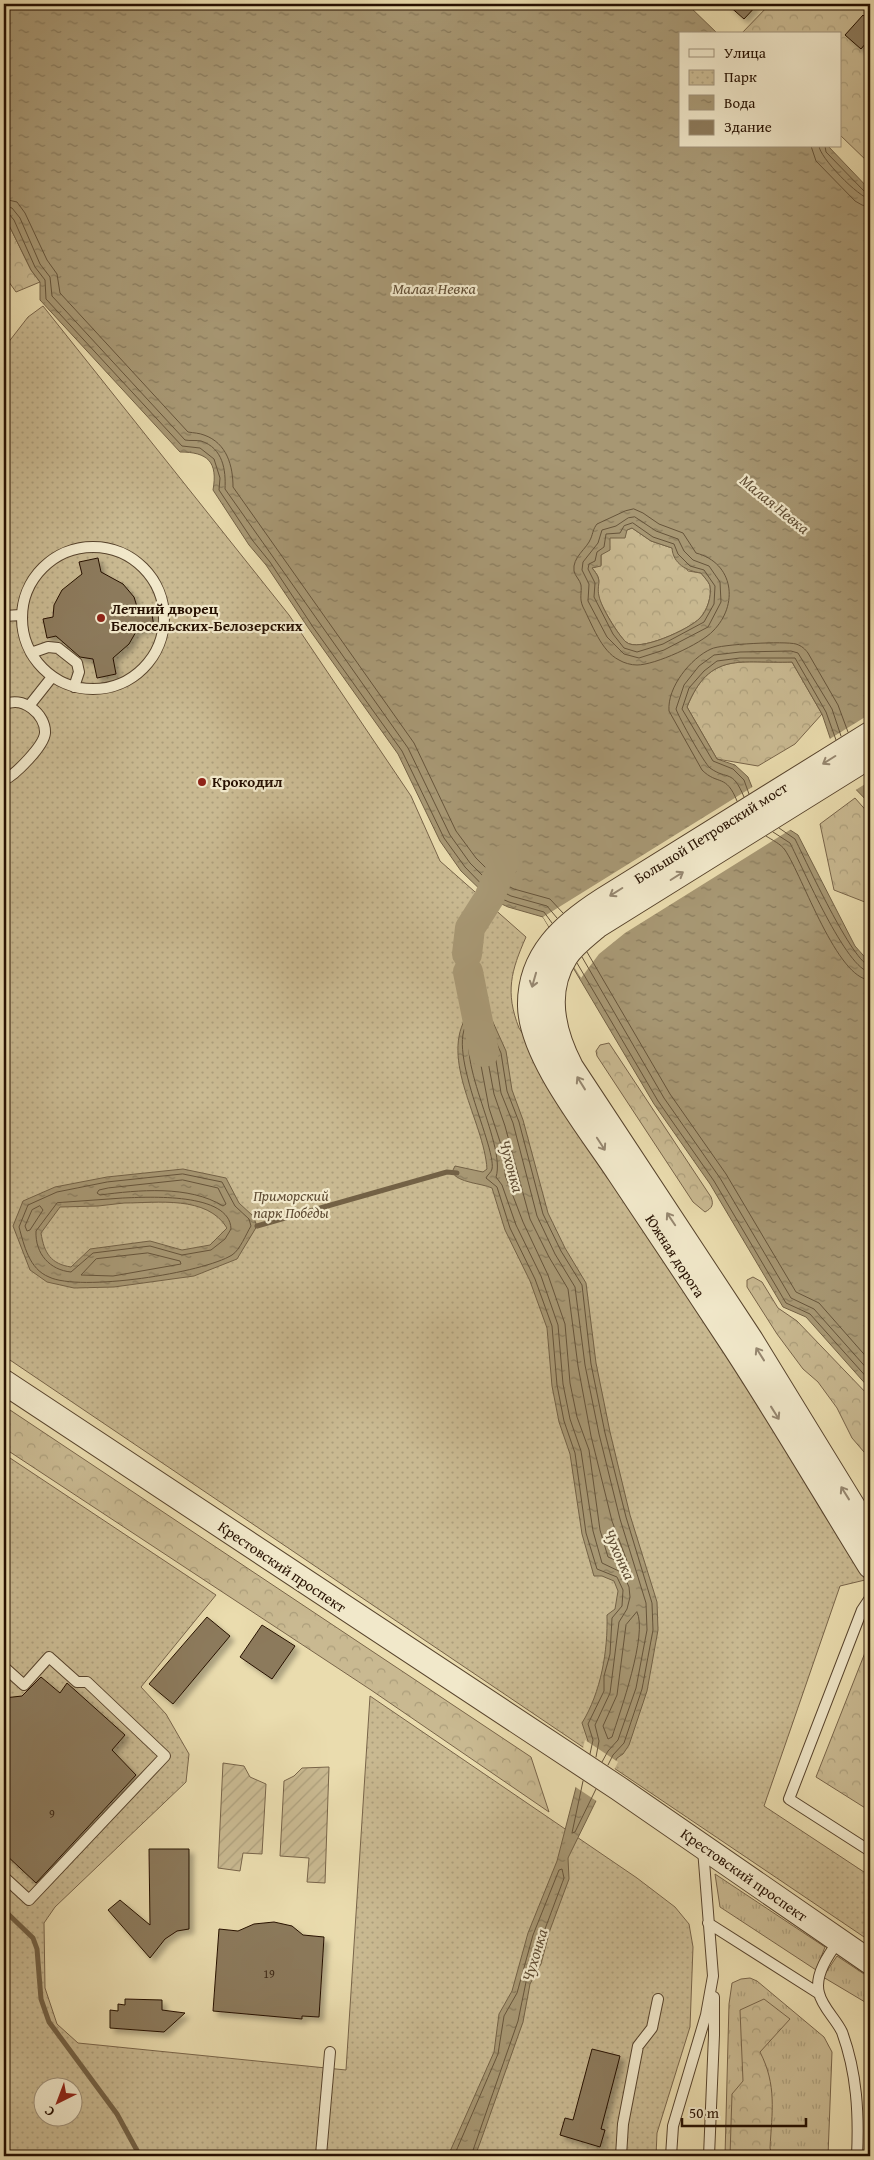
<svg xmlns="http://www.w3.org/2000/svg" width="874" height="2160" font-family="'Gentium Book Plus',serif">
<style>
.grass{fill:url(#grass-tufts);stroke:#786449}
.forest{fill:url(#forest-crowns);stroke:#786449}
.park{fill:url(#park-dots);stroke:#786449;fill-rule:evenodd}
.garden{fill:url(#garden-furrows);stroke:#786449}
.water{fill:url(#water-ripples);stroke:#736145;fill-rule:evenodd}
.pier{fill:#eadcae}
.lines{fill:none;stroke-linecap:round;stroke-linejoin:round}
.shore{stroke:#66543a;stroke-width:1}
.stream{stroke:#736145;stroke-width:5}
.river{stroke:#a79773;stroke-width:30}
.building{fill:#8c7a5b;stroke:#261001;filter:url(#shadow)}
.service-casing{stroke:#57432c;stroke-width:12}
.tertiary-casing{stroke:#57432c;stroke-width:26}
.service{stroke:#f1e8ca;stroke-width:10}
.tertiary{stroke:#f1e8ca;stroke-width:24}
.oneway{stroke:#968770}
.poi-dot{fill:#8f2418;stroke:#f1e8ca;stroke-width:2}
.labels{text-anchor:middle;stroke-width:4.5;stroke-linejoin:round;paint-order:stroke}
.number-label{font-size:12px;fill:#402a18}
.poi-label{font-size:15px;font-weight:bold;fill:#261001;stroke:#f1e8ca;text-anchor:start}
.street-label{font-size:15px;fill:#261001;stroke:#f1e8ca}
.park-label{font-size:15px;font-style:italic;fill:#5f4b33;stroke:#f1e8ca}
.water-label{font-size:16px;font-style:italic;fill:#604d34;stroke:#f1e8ca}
</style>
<defs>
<pattern id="grass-tufts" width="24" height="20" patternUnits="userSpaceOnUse" patternTransform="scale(1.25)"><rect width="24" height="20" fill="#c9b991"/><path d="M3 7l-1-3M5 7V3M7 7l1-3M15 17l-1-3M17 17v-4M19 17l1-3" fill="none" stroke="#ac9e7b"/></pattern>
<pattern id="forest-crowns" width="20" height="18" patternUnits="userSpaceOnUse" patternTransform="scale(1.25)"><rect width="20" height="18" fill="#c9b991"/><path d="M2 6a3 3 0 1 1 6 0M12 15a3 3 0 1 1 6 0" fill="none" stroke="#ac9e7b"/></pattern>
<pattern id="park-dots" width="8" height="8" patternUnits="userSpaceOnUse" patternTransform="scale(1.25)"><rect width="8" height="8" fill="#c9b991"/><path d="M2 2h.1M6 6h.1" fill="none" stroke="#ac9e7b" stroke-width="1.8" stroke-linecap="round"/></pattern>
<pattern id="garden-furrows" width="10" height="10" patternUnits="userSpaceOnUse" patternTransform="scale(1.25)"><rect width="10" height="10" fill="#c9b991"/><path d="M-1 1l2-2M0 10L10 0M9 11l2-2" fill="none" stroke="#ac9e7b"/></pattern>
<pattern id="water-ripples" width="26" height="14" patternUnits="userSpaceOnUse" patternTransform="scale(1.25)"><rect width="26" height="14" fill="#a79773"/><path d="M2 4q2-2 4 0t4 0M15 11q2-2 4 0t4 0" fill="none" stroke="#887a5c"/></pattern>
<filter id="shadow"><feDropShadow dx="4.5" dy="4.5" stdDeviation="2.5" flood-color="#0004"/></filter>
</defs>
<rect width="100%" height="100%" fill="#eadcae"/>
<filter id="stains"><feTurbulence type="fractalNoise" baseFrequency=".004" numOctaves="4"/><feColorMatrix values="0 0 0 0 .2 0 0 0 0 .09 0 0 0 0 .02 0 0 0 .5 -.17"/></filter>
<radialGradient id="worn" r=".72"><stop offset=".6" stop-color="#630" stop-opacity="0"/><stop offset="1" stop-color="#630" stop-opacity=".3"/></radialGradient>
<path class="grass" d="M715,1874L825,1947L816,1970L720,1907Z
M837,1956L870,1978V2005L823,1977Z
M750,1978L757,1981L824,2037L832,2052L828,2156H725L729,2004L732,1983L741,1979Z"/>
<path class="forest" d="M770,4H870V164L840,135V34H741Z
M4,215L31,270L40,282L16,292L4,275Z
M632,528L651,541L672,548L688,571L701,573C704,577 709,582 710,586C712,596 707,611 700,618C690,629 638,653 626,642C618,635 601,606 598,596C596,582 604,582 592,568L601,565V555L610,537Z
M792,662L822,714L795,744L758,766L717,759L687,707C710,650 740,664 792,662Z
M855,798L870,815V904L834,890L820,824Z
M609,1043L711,1197C714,1205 712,1208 705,1212L693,1202L597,1056L596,1051L600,1045Z
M753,1277L762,1282L778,1308L797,1321L870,1397V1459L852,1438L837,1408L818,1382L803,1369L777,1334L747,1287V1280Z
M4,1406L531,1757L549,1812L371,1690L4,1448Z
M870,1640V1811L816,1777Z
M764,1999L790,2019L760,2052C777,2085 772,2112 770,2148L772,2156H730L732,2094L743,2081L740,2010Z"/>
<path class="park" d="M43,306L289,615L411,796L440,861L526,937C511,971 505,992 519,1028L854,1554L865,1580L840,1586L764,1806L870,1876V1941L4,1356V348L28,317Z
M4,1454L216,1595L141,1687L166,1714L189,1754L186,1782L55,1907L44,1923L45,1988L57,2024L78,2043L346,2070L370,1696L637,1878L675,1907L689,1924L693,1947L690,2027L657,2133L656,2156H4ZM42,2088H72V2118H42Z"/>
<path class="garden" d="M223,1763L244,1766L250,1777L266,1784L262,1854L243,1853L240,1871L218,1868Z
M329,1767L325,1883L307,1882L309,1858L280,1856L284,1781L294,1776L302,1768Z"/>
<path class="water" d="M4,4H687L718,34H680V146H828L870,190V804L843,776L822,714L792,662C741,664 710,650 687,707L717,759L735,765L748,777L762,812L798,835L855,946L870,963V1389L806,1317L783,1307L710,1184L654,1104L543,917L508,907L489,898L461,871L440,841L398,754L309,629L266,565L249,545L213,490C218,462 208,452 180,452L40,300V282L31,270L4,215ZM632,528L651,541L672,548C673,564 687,571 701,573C704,577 709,582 710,586C712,596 707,611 700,618C690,629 638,653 626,642C618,635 601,607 599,596C596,583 604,582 592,568L601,566V555L610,550V538H625L627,530Z
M475,1012L492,1020L506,1051L512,1090L523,1120L548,1213L565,1248L586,1283L596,1363L610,1432L630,1515L657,1602L658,1630L647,1691L629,1745L623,1754L617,1758L568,1858L569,1879L550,1930L541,1964L530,1984L523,2022L480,2143L475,2156H448L494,2052L499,2014L512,1991L528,1933L557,1861L588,1741L582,1723C601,1692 608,1651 607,1615L615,1609L618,1591L614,1581L602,1576H594L582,1534L570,1454L559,1422L552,1386L547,1328L530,1281L505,1230L492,1188C481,1183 458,1183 452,1172L455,1166L483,1172L487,1169C484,1121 438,1059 468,1014Z
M183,1169L226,1178L239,1203L253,1216L257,1226L237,1259L194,1276L114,1287L74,1288L47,1282L30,1270L13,1226L23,1201L55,1187L107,1177ZM124,1203C157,1203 207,1195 227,1228L210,1245L182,1250L150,1241L90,1249L71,1267C51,1264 44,1253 41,1233L60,1207L98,1206Z"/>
<path class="pier" d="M870,714V781L854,791L841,778L828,740Z
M754,786L764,810L793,828L625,933L599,954L581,978L543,917Z
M585,1740L618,1762L598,1802L574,1786Z"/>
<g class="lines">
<path class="shore" d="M811,146L816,161L855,201L862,205L870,207
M819,146C819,157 859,198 870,199
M825,146L826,152L864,191L870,193
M4,199L17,202L25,213L47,260L57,274L60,293L188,432C194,433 199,433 204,435C227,443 233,466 233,487L414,743L456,831L476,858L500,882L514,889L550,899L563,913
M4,206L12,208L20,218L40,264L50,277L52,296L185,440C190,441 196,440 201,441C223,448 226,470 225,489L408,748L450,835L470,863L495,888L511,896L547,906L557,918
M4,212L9,214L14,220L35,267L45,280L46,299L182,446L200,448L214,459L220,478L219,490L253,541L270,562L313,627L402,751L444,838L465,867L491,894L509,902L544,912L552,923
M634,509L643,513L659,524L683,533L696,553C734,563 739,605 713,631C701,644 655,665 637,665C631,665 624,663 619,660C601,651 592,624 583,607C579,598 582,593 581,585C580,580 575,576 574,571C572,557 587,549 591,538C593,533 593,529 597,524L625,511Z
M635,517L656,531L678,539L684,551L693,560L709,566L720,582L721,602L708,627L664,650L639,658L624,654L607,637L588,601L589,584L582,570L583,562L598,543L602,530L616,526L628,518Z
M633,523L653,537L674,544L678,554L690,566L704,570L715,586L714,604L704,622L663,644L637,652L624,648L613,634L594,597L595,583L588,569L589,564L595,561L597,552L604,547L606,534L620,533L624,526Z
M749,794L744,780L733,769L713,761L682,709L689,688L704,671L717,661L740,658H795L826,712L836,740
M744,797C732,768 728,781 710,768C704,763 679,718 676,709L684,685L699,666L714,655L740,652L791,651L798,653L832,709L841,736
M737,801C726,773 718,786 702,770L669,711C667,687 691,658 711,649C721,644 785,641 796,644C802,646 805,649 808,653L838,705L848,732
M779,828L795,839C805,859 853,964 870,966
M773,832L790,843C802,866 847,971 870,972
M766,836C772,840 781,844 785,850C803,877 837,979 870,980
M587,952L670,1094L726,1174L796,1292L819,1303L870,1361
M582,957L664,1098L720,1178L791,1298L814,1309L870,1372
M577,963L658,1101L714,1181L786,1303L810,1314L870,1381
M479,1041L487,1056L494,1094L505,1126L530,1219L549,1257L568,1289L578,1366L591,1436L612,1521L627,1561L625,1564L608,1557L600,1530L589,1450L577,1417L570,1383L565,1324L548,1275L523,1222L505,1175V1157L489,1108L477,1044Z
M183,1174L222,1182L235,1206L249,1219L251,1226C246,1234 240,1250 232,1255C203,1273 80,1292 49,1277C29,1269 24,1245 19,1227L28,1205L57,1192L107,1182Z
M183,1180L218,1188L226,1204L223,1206C189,1185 138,1190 100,1195L97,1193L99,1190L108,1188Z
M123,1198C148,1197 230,1192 231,1229L225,1239L211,1250L182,1255L150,1246L93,1253L71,1272C50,1270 35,1254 36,1231L57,1203Z
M40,1206L43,1210L30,1230L27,1231L25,1226L32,1210Z
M148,1253L180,1261L181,1264L113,1276L81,1275L96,1259Z
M637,1612C648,1634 620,1712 612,1737L608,1739L603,1726L617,1695L626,1625Z
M590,1754L593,1740L588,1724L604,1691V1676L610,1654L612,1618L622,1606L623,1590L617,1577L597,1569L586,1533L575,1453L564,1421L557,1385L552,1326L535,1279L510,1228L497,1187L486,1178C487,1175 491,1173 492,1169C497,1146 437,1033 475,1017L488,1024L501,1053L507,1091L519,1122L543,1214L561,1251L582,1285L591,1364L605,1433L626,1517L652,1603L653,1630L642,1689L624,1743L613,1755L608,1765
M596,1757L599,1741L595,1725L610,1693L619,1622L627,1609L630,1597L629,1587L623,1573L602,1563L593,1531L581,1451L570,1419L563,1384L558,1325L541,1276L516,1225L502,1185L496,1177C507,1143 449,1051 476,1024L483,1028L495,1054L501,1093L513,1123L537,1216L555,1254L575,1287L585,1365L599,1434L620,1519L646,1603L647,1630L636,1688L618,1740L608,1751L602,1762
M583,1781L572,1833L575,1832L596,1789
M454,2156L498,2054L504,2016L517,1993L533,1935L559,1870L562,1869L564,1878L545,1929L537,1962L526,1982L518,2021L471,2156"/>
<path class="stream" d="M257,1226L447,1172L457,1173
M4,1910L33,1938L37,1949L41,1999L49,2022L117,2114L140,2156"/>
<path class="river" d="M467,954L470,928L489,898L505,859
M468,972L484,1052"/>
</g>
<path class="building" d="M727,4H758L744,19Z
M863,15L870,22V38L861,49L845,35Z
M98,558L101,572L123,584L134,597L138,610L151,608L154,627L137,630L129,644L113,658L116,674L97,678L93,659L80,657L56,636L47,638L43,619L53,617L54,605L62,590L82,574L79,562Z
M207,1617L230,1636L173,1704L149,1684Z
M262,1625L295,1646L272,1679L240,1657Z
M41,1677L60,1693L67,1683L125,1735L112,1750L136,1775L36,1883L4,1853V1698L22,1696Z
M149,1849H189V1929L177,1931L165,1939L150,1958L108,1910L120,1900L150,1925Z
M274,1922L292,1926L303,1935L324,1937L319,2017L302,2016V2019L213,2011L219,1929L238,1931L254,1924Z
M125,1999L162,2000V2010L185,2013L164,2032L110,2028V2010L118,2011V2004L125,2005Z
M592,2049L620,2056L601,2129L605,2130L600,2147L560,2135L565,2118L573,2120Z"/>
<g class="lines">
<defs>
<path id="service" d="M22 618a71 71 0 1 1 142 0a71 71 0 1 1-142 0Z
M4,616L21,615
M31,653L48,647L58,648L77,663L79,672L74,687
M4,705C22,695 46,714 45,733C44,746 15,775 4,780
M29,706L52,677
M870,1598L862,1610L789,1799L870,1851
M4,1667L24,1685L49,1657L77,1682H87L165,1756L29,1900L4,1877
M708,1923L818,1993
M839,1940C829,1954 814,1975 819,1993C822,2007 836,2019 842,2032C857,2073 859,2114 857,2156
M324,2156L321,2155L330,2052
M621,2156L623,2124L638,2046L652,2028L658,1999
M671,2156L673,2126L706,2015L713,1976L703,1849
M709,2156L714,2035V1997"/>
<path id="tertiary" d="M870,734L603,900C564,925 529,955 530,1006C531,1057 591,1130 619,1173C658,1231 696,1288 734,1346C781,1418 825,1493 870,1566
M870,756L597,926C587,935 574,944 566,956C543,992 553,1032 571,1067L751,1340L870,1534
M4,1382L618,1788L870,1962"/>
</defs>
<use href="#service" class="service-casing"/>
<use href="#tertiary" class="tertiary-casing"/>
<use href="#service" class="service"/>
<use href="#tertiary" class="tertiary"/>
</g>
<defs><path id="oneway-shaft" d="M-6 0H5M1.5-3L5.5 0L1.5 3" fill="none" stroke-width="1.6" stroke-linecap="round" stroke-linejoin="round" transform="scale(1.25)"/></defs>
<g class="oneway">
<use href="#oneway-shaft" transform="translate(829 760) rotate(148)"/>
<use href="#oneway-shaft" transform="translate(677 876) rotate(-32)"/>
<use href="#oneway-shaft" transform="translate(616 892) rotate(148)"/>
<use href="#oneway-shaft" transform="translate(534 980) rotate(106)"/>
<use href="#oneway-shaft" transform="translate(581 1083) rotate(-122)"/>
<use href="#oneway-shaft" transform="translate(601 1144) rotate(57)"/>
<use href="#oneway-shaft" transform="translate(671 1219) rotate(-124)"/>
<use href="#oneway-shaft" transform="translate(760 1354) rotate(-122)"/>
<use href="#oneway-shaft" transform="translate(775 1413) rotate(58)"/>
<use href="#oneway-shaft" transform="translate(845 1493) rotate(-122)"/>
</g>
<g class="poi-dot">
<circle cx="101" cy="618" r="5"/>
<circle cx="202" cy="782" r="5"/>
</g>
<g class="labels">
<g class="number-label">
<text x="52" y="1818">9</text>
<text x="269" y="1978">19</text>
</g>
<g class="poi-label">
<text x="111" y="614">Летний дворец<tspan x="111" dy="17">Белосельских-Белозерских</tspan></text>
<text x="212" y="787">Крокодил</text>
</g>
<g class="street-label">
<text transform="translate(711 833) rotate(-32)" y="5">Большой Петровский мост</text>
<text transform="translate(675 1256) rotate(57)" y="5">Южная дорога</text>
<text transform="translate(282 1567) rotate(34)" y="5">Крестовский проспект</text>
<text transform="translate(744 1875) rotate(35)" y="5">Крестовский проспект</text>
</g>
<g class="park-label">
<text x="291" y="1201">Приморский<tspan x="291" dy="17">парк Победы</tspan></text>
</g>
<g class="water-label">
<text x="434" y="294">Малая Невка</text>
<text transform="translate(775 504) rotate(39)" y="6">Малая Невка</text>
<text transform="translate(512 1166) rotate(75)" y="6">Чухонка</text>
<text transform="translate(620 1554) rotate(66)" y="6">Чухонка</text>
<text transform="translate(534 1955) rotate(-73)" y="6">Чухонка</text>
</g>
</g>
<rect width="874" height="2160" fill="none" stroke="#eadcae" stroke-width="20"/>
<rect x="5" y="5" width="864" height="2150" fill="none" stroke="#261001" stroke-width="2.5"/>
<rect x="10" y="10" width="854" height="2140" fill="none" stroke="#261001"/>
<rect x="679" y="32" width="162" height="115" fill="#f1e8ca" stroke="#a0927a"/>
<rect x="689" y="49" width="25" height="8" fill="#f1e8ca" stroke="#a0927a"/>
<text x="724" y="58" font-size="15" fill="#261001">Улица</text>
<rect x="689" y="70" width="25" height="15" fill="url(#park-dots)" stroke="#a0927a"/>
<text x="724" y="82" font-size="15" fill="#261001">Парк</text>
<rect x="689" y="95" width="25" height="15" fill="url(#water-ripples)" stroke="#a0927a"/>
<text x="724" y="108" font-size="15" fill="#261001">Вода</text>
<rect x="689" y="120" width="25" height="15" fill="#8c7a5b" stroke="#a0927a"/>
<text x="724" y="132" font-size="15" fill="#261001">Здание</text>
<g transform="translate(58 2102) rotate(222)"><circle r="24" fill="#f1e8ca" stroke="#a0927a"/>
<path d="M0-4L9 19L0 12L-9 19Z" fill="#8f2418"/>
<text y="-8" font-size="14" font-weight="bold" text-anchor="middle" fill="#261001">С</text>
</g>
<path d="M682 2118v8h124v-8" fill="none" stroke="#261001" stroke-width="2.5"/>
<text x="689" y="2118" font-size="15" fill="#261001" stroke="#f1e8ca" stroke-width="4" paint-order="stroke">50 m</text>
<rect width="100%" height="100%" filter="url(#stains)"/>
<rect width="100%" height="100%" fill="url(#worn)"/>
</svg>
